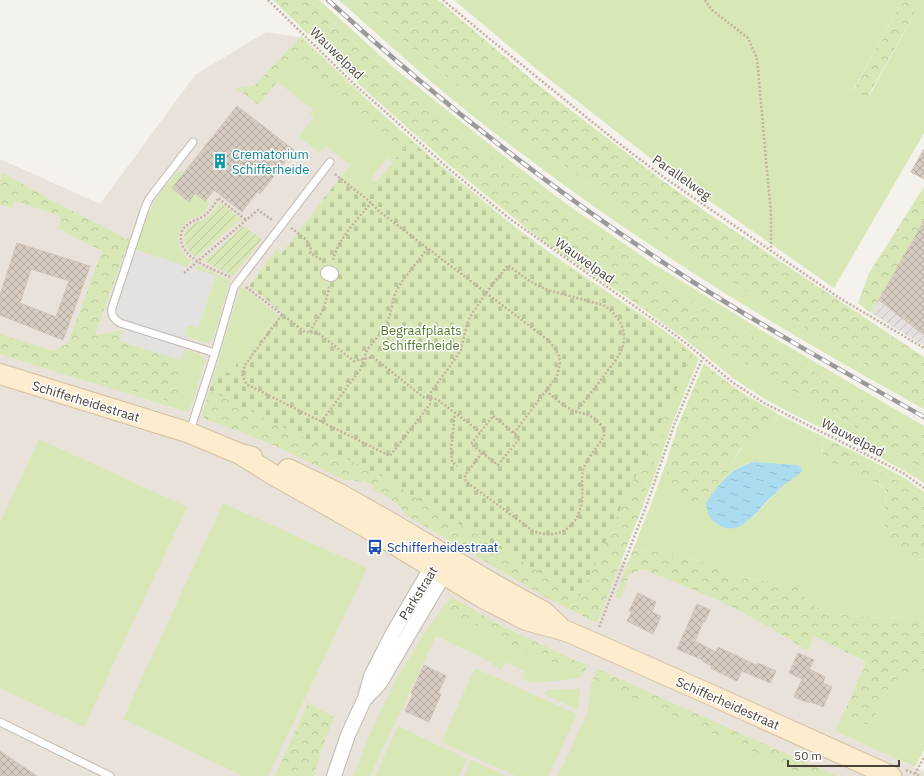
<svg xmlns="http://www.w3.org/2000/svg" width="924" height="776" font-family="'IBM Plex Sans',sans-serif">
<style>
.residential{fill:#e9e2da}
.industrial{fill:url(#industrial-furrows)}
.grass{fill:#d7e8b6;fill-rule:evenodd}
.forest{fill:url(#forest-crowns)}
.cemetery{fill:url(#cemetery-stones)}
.garden{fill:url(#garden-furrows)}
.parking{fill:#e4e2e0}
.water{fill:url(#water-ripples)}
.building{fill:url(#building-cross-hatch);stroke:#d1c3b5;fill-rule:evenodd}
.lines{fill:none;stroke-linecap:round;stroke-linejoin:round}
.lane-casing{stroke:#c1b8ae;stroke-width:9}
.street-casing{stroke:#c1b8ae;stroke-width:16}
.secondary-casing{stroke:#d3bf9d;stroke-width:22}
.path{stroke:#c2b2a0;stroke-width:2.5;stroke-dasharray:2 2;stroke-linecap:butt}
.lane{stroke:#fff;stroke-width:7}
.street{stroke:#fff;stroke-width:14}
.secondary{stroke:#fdecce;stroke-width:20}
.rail-casing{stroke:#999;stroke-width:4.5}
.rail{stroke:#fff;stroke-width:3;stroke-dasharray:9;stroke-linecap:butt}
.labels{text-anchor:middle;stroke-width:3;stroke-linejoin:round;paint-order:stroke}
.street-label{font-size:13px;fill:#4a4139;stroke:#fff}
.culture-label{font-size:13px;fill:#0d838f;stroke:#fff;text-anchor:start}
.park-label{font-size:13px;fill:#547b2d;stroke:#fff}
.transit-label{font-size:13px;fill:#164399;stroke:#fff;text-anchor:start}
</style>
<defs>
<pattern id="industrial-furrows" width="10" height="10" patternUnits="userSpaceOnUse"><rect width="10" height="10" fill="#e5e0dd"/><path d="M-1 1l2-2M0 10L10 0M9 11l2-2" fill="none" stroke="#c6c1be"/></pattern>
<pattern id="forest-crowns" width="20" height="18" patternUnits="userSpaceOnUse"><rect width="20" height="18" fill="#d7e8b6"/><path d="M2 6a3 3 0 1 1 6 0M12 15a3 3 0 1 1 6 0" fill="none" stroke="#bac89d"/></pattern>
<pattern id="cemetery-stones" width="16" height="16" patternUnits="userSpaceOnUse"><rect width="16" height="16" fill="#d7e8b6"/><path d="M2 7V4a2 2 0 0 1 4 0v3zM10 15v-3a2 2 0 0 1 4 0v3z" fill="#bac89d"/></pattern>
<pattern id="garden-furrows" width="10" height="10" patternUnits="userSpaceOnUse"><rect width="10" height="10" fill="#d7e8b6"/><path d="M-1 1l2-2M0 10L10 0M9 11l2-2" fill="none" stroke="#bac89d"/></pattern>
<pattern id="water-ripples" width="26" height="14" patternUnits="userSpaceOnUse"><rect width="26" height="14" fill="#abdbef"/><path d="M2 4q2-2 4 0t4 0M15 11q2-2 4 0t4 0" fill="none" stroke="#95bdce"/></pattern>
<pattern id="building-cross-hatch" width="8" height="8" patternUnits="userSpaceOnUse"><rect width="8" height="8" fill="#d7ccc1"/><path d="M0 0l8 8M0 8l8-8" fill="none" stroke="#b0a79e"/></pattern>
</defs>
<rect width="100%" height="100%" fill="#f5f1ec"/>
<path class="residential" d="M266,32L299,37L380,116L621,560L693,587L730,593L866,662L837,729L924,772V776H0V159L100,204L195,75Z"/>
<path class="industrial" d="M924,221V346L871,313Z"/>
<path class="grass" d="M311,0H319L393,67L499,152L565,203L652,263L779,341L924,426V435L686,298L474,144L349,38Z
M339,0H359L428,62L502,121L638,219L731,282L924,401V409C822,353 722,294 625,228C572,192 520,153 469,113C424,77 382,38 339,0Z
M454,0H903L853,90L867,98L872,91L922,0H924V133L834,288L668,172L535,68Z
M301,36L376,108L438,163L510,223L552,254L662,329L685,346L699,359L672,424L657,469L644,503L647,480L655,326L505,222L450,175L371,105L300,37Z
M294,62L484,221H401L342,175L350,165L326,146L319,152L299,137L314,117L310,113L313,109L277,82ZM387,158L425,187L410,208L371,179Z
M180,170L184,173L172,189L189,201L194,193L205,201L208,198C209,203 209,207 204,212C200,217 193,217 188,221C172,232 177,253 192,261L186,267L137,250L136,249C142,232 147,214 156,199C162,189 170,181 177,172Z
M199,265L230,281L213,338L210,341L207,343L188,337L185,334L187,327L189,325L198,328L215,276L195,269Z
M241,286L278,315V316L244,362L238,360L233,375L216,368Z
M619,292L700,345L704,340L857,428L924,470V483L901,469L862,448L787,411L763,398L733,378L685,339Z
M184,349C192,352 203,353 205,361L189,412H187L94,383V380L117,386L175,403L183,376L181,360Z
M778,414L824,437L822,451L856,472L874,481L885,489L887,496L883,514L919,560H924V624L917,618L861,617L830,613L811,605L799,589L775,581H760L730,573L683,555L633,549L652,502L666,463L667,483L700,508L706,505C707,514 712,521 719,525C724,528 729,528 734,527C751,523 759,510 770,499C774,495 778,491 781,488C787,482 794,478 801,472L799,466L755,462C743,464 733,469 725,478C734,458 742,443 761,430C766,427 772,424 777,420Z
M39,439L187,507L84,727L0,688V523Z
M857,453L903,477L924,492V498L918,493L860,460Z
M223,503L367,568L268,776H243L123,719Z
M442,608L453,614L490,632L516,647L583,675L579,678L574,679L531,683L521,678L524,671L506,662L502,670L479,656L436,636L370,776H353L370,734L395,682L419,641Z
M475,668L577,714L548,776H516L441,742Z
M901,675H917L924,676V750L915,767L835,731L843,715L867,725L873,721L883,695Z
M593,680L748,749L805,776H558L587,714L591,684Z
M580,689L578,710L544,694L549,690Z
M398,726L467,759L459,776H375Z
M471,760L507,776H464Z"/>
<path class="forest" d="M273,0H311L349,38L474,144L686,298L924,435V470L857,428L704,340L700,345L619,292L540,239L514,218L448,164L362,87Z
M359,0H438L538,85L663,181L709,214L924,357V401L731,282L638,219L502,121L428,62Z
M903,0H922L867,98L853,91Z
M300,37L371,105L450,175L505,222L655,326L692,355L647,480L644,503L597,623L545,597L406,515L398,505L393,501L373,489L374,486L363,480L362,483L353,480H344L280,448L241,432L205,419L202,415L216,368L233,375L484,221L294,62L277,82L259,105L235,88L254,86Z
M3,173L53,201L120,235L125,239L130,238L95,335L123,330L120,341L181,360L183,376L175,403L117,386L95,380L94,383L79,379L0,354V334L53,351L68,343L102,251L59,229L60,216L15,201L12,208L0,204V183Z
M924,187V221L871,313L858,303L869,273Z
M704,363L723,379L741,392L778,414L777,420L754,436L740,449L733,461L725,478L706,502V505L700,508H691L680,500L667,483L666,463L679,423Z
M824,437L857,453L860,460L918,493L924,498V560C902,557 882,537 883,513C884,506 890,497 885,489C879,481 849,470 839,465C834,464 828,462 825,458C821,452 823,443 824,437Z
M633,549L683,555L730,573L760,581H775L790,583L799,589L811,605L830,613L861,617L917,618L924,624V676L917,675H901L883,695L874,720L867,725L843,715L866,662L814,636L808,651L771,628L720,601L643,569L630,574L620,599L615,597Z
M452,597L502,626L578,662L588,665L583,675L516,647L490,632L452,614L442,608L449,599Z
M598,669L706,718L837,776H805L748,749L593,680Z
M308,703L334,717L322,748L314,776H275Z"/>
<path class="cemetery" d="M411,141L448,174L515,231L635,313L655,326L692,355L580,596L444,515L378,474L272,422L209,390L216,368L233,375L238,360L244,362L282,312L249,286L276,250L281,254L342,175L366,194Z"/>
<path class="garden" d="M220,202L241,219L197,257C191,254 186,250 185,243C180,224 200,224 210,215C214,211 217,207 220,202Z
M244,226L262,239L233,276L204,261Z"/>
<path class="parking" d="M127,247L216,276L198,328L189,325L187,327L185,334L188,337L181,360L119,341L123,330L115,326L112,324L108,317L107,309V305Z"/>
<path class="water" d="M755,462L797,465L801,467L802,471C797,477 788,481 783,486C778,491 774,495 769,499C756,513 738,539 717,524C709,519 706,511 706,502C721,483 730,467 755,462Z"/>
<path class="building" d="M237,106L294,150L260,194L257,192L242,212L214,190L205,201L195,193L189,202L172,188Z
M924,149V179L911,172Z
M924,221V335L879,300Z
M17,243L90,266L63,340L0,315V295ZM31,269L69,281L56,317L20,303Z
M638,593L656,602L652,612L661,616L653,634L627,621L632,611H629Z
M697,604L710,610L705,622H703L695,641L716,652L718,647L756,665L758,663L776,671L770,683L742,671L737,681L711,668L712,666L702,661L703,660L677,649Z
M798,653L814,660L809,669L825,677L823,683L832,687L823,707L809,701V703L794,697L802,679L789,673Z
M424,665L446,676L438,693L441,694L429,722L405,711L413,694L411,693Z
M0,751L37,776H0Z"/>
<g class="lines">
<defs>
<path id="lane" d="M193,142L155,191L149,199L145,208L112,308C111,315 113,318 120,323L215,353
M190,431L215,353L234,287L330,162
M0,722L110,776"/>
<path id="street" d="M328,273L331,274
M366,698L380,683L439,583L444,575V566
M334,776L348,735L365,698L371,676L393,633L431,568L438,562"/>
<path id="secondary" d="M0,374L190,433L240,454L252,457
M240,454L272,474L364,526L483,598L526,620L566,631L594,643L718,698L891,776
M288,469L338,493L391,523L497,586L544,612L559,626"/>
</defs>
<use href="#lane" class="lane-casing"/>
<use href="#street" class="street-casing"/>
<use href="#secondary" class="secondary-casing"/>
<path class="path" d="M268,0L355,85L380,107L449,169L510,219L667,329L687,344L732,382L764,403L903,473L924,488
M443,0L480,31L617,142L665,178L841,299L924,348
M705,0L712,10L748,38L757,58L771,215V251
M335,174L369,201L380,212L548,340L554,347L559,356L560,364L557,376L514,433
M291,228C300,235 312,241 311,253
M309,252L322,260
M333,260C338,239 357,220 371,203
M184,273L258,210L272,220
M230,277C215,270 178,258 181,236C181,232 183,228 186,226C191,221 197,220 202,217C210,213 214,205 218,198L246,220
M246,287L305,332L318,333L354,361L373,357L423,397L437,399L480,432
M282,315L245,365L242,373L246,384L390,456L430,404L431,392L458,355L463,341L467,324L470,317L486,293L508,265C521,275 532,284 548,290L603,305C620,315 631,335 619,355C614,363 608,370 603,377C594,389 585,400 576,412
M310,332C313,326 316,321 320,315C325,307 327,297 329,287
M455,412L451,450L452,462L457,466
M493,416L520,438L498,465L471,444Z
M321,422L360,370L367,350L380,334L386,324L390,315L394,296L398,288L403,280L428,248
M482,453L465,475V479L468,483L533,531C559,541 578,527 582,501C583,491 581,478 583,470C585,461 598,446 603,438C608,428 596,419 588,415C583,413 577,413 572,410C563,406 554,397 546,391
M599,627L647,504L674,425L703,357
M906,770L920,776
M915,774L924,757"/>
<use href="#lane" class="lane"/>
<use href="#street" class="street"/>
<use href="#secondary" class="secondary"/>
<defs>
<path id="rail" d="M328,0C441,104 564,199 693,282C769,330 846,373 924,417"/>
</defs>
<use href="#rail" class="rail-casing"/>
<use href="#rail" class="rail"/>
</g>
<defs>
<symbol id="building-bare" viewBox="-9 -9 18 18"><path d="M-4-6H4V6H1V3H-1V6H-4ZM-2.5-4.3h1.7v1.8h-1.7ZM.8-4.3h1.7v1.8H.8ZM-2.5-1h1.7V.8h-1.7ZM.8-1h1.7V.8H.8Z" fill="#0f9aa8" stroke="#fff" stroke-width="2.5" paint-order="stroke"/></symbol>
<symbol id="bus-bare" viewBox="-9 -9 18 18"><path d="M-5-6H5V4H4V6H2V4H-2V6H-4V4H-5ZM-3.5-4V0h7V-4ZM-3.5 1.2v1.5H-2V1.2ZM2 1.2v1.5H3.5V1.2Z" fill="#1a4fb4" stroke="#fff" stroke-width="2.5" paint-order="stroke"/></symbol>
</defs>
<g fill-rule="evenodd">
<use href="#building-bare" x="209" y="150" width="22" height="22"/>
<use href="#bus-bare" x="364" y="536" width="22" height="22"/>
</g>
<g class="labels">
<g class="street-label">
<text transform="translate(337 53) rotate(44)" y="5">Wauwelpad</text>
<text transform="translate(682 177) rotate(35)" y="5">Parallelweg</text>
<text transform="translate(585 260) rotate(35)" y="5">Wauwelpad</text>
<text transform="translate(86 401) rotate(17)" y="5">Schifferheidestraat</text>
<text transform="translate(853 437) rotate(27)" y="5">Wauwelpad</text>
<text transform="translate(418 593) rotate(-58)" y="5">Parkstraat</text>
<text transform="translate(728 703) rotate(24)" y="5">Schifferheidestraat</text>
</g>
<g class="culture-label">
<text x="232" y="159">Crematorium<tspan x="232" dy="15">Schifferheide</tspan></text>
</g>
<g class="park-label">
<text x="421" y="335">Begraafplaats<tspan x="421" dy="15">Schifferheide</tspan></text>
</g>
<g class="transit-label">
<text x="387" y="552">Schifferheidestraat</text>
</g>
</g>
<path d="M788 760v6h111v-6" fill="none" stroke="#4a4139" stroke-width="2"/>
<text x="794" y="760" font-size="12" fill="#4a4139" stroke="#ffffff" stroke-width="3" paint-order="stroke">50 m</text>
</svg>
